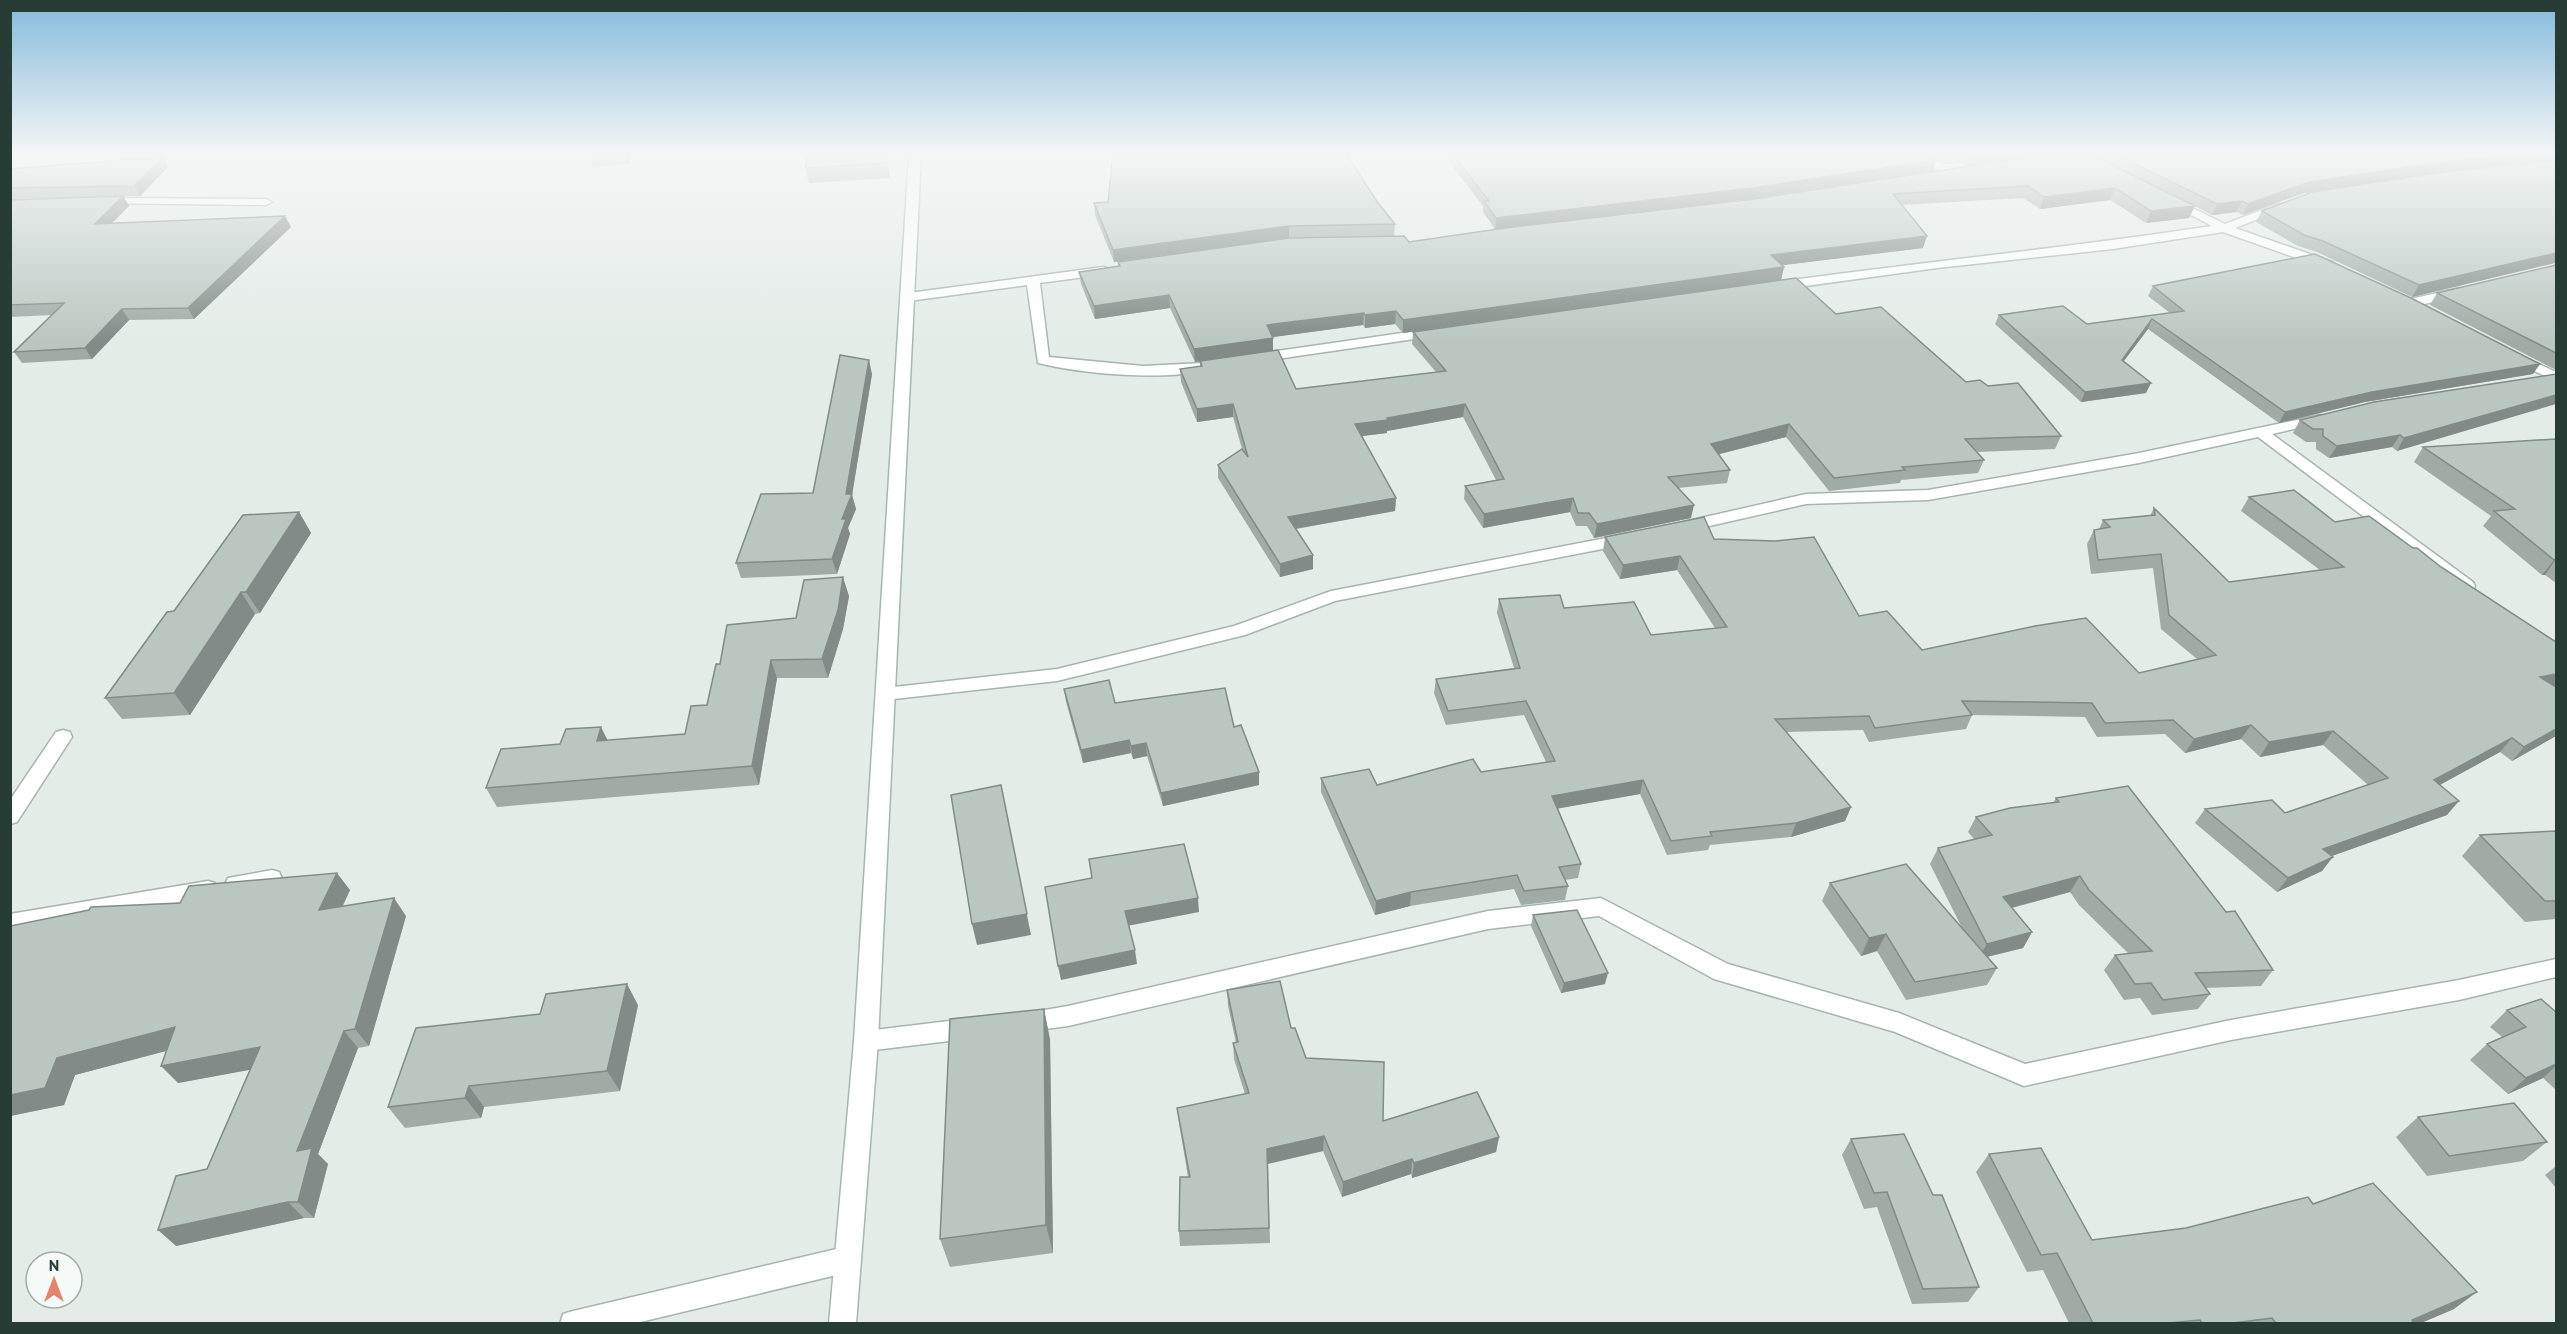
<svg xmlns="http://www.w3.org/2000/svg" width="2567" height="1334" font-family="'PT Sans',sans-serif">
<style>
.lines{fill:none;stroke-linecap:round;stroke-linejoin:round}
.street-casing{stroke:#a7b4af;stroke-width:3}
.secondary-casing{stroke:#a4b7b0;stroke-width:3}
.street{fill:#fff;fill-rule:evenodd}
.secondary{fill:#fff;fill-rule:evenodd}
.wall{fill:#a0aba6}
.shaded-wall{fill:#828b87}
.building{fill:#bac7c1;stroke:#828b87;stroke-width:1.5}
</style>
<rect width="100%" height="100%" fill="#e4ece8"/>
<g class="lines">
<defs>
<path id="street" d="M1908,155H1922L1944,164L2011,158L2017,161L2011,164L1942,171Z
M102,198L266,199L272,202L266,205L98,203L96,201Z
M2172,198L2225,224L2278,204H2286V208L2235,228L2333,262L2335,265L2329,269L2325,268L2223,232L2113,249L1937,268L1777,290L1771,286L1777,282C1922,262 2067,248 2212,226L2168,203L2166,201Z
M1103,267L1107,268L1109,271L1107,274L1040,283L1049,357L1143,366L1203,363L1210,367L1208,370C1163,381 1083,374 1038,363L1027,285L909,301L903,297L909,293Z
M2459,288L2465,292L2464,295L2411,307L2404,303L2406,300Z
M1437,328L1442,329L1444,332L1442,335L1257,362L1250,358L1257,354Z
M2515,353L2556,372V381L2510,360L2508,357L2510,354Z
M2320,415L2327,419L2325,422L2272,434L2473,582L2475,586L2473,590H2461L2258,437L2139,463L1928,500L1806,504L1683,532L1675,527L1683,522L1806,494L1928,490L2139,453Z
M1627,534L1633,535L1635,539L1633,543L1335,601L1245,635L1057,681L885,700L879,699L876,694L879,689L885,688L1057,669L1234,626L1331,591Z
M63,730L70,732L72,737L17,822L10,824V800L56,732Z
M272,870L279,872L282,878L279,884L235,892L228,890L225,884L228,878Z
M208,881L215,883L219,889L215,895L208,897L10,932V914Z
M1601,898L1728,964L1899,1013L2025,1064L2231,1020L2459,980L2556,959V977L2459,1000L2231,1040L2024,1086L1895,1032L1714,979L1599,916L1488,929L1068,1026L1023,1032L1015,1029L1012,1022L1015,1015L1068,1006L1488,911Z
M974,1018L982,1021L985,1028L982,1035L974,1038L866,1051L858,1048L854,1041L858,1034L866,1031Z
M845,1247L854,1251L858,1260L854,1269L845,1273L632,1324H560L563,1314L573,1311Z"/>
<path id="secondary" d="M909,155H921L878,1041L856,1324H829L854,1041Z"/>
</defs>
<use href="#street" class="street-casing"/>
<use href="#secondary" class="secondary-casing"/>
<use href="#street" class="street"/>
<use href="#secondary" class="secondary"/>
</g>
<path class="wall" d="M589,155H632L628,164L593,167Z
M887,155L890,178L809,183L805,168Z
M1444,155H2041L1966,166L1959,161H1941L1929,157L1936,160L1933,171L1751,199L1495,229L1483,212V206Z
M2042,155H2556V264L2555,263L2412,297L2317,252L2298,246L2256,222L2262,211L2556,160L2437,173L2304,193L2243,215L2237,212L2212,215L2195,206L2189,218L2146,223L2110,200L2040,209L2023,198L1901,205L1923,248L1783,265L1784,267L1781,280L1403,333L1395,324L1365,328L1363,325L1272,337L1273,351L1296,389L1436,372L1412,344L1413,332L1836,314L1966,382L1988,386L2061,436L2055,449L1977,452L1984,460L1978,473L1901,480L1900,483L1829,491L1786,437L1719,454L1730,470L1727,483L1678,488L1691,518L1594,538L1587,526H1576L1570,512L1483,528L1464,499L1465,486L1496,480L1463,417L1387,431V433L1362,436L1396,498L1395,511L1296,529L1313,569L1280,577L1218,478V465L1242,449L1233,417L1197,422L1181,382L1180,369L1200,366V361L1195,362L1170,308L1095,319L1081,284L1079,272L1118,266V262L1409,242L1754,199Z
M168,167L140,196H123L129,206L112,223L291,227L194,319L129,320L92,359L22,363L14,352L52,315L10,317V200L107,197L10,199V169Z
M1094,203H1378L1395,224L1394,236L1289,238L1114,262L1095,215Z
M2556,265V370L2430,305L2437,293Z
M2153,286L2533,374L2365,402L2279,423L2148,329L2123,362L2146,393L2081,402L1995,324L1999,315L2087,324L2170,313L2148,296Z
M872,374L852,495L856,509L848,528L850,534L837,574L741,578L736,563L813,493Z
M2556,374L2397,451L2392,447L2329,458L2316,449V442H2306L2293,433L2300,420Z
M2556,439V583L2545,575H2542L2483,526L2491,516L2414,462L2423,447Z
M2249,497L2335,522L2413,548L2441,567L2556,642V686H2555L2556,687V736L2512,761L2500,752L2440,785L2447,815L2332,856L2322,871L2277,892L2195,823L2205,809L2285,813L2368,785L2323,745L2260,757L2241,739L2185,753L2165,734L2097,737L2085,717L1972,715L1966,729L1869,742L1863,730L1786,732L1851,807L1845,821L1791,837L1710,845L1708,850L1667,855L1640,794L1558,808L1581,864L1578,878L1565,880L1568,886L1565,900L1521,905L1514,889L1410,906L1375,915L1321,792V778L1377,785L1481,772L1546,762L1524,715L1446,725L1434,693L1436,679L1514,668L1497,613L1499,599L1564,608L1651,635L1715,628L1677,570L1620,579L1603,551L1605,537L1714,539L1922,650L2139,673L2197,659L2161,629L2153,568L2091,574L2087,544L2094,530L2099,529L2103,520L2150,516L2154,508L2229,582L2320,570L2241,511Z
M299,512L311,533L260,613L255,614L190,715L122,719L105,698L174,611Z
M849,596L843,629L828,678H777L759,785L497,807L486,788L608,740L685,734L707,705L720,664L796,618Z
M1064,689L1115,703L1234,727L1259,772V785L1163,806L1147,756L1133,759L1131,753L1083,763L1066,702Z
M2056,798L2226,912L2273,970L2261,986L2205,988L2210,994L2198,1009L2152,1015L2140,998L2124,1000L2104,970L2115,955L2128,953L2079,905L2070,892L2012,908L2032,932L2023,948L1987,957L1997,968L1987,985L1906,1000L1877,951L1861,956L1822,901L1830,883L1962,928L1930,864L1938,848L1974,839L1968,832L1976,817L2053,803Z
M2556,831V919L2525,922L2462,856L2480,835Z
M350,890L343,906L406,916L369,1046L358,1048L318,1154L328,1164L314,1218H304L176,1246L207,1169L251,1069L178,1083L166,1051L75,1075L64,1105L10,1116V926L180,903Z
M1533,915L1605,984L1561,993L1531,926Z
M1227,990L1291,1028L1306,1058L1383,1121L1499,1137L1496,1152L1412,1178L1411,1174L1342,1197L1323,1151L1268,1164L1270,1243L1180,1246L1179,1231L1188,1177L1179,1123L1177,1108L1245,1094L1234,1059L1233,1043H1236L1228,1006Z
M638,1005L620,1091L484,1107L481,1118L405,1128L388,1107Z
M1044,1009L1050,1040L1053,1253L950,1267L940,1239Z
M2507,1010L2556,1012V1090L2543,1078L2508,1094L2470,1060L2487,1044L2502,1037L2490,1027Z
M2418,1117L2547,1142L2523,1161L2427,1176L2396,1137Z
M1851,1139L1933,1195L1979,1287L1968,1302L1912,1304L1877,1207L1864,1209L1842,1155Z
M1989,1154L2092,1240L2186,1228L2313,1204L2454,1309L2421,1323H2069L2043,1270L2027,1272L1976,1172Z
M2556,1166V1188L2545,1175Z"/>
<path class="shaded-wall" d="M625,155H632L628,164Z
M1970,155H2041L1966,166Z
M2510,155H2556V160L2437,173L2304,193L2243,215L2248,204L2309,182L2443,162Z
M163,157L168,167L140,196L134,186Z
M1936,160L1933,171L1751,199L1495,229L1496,218Z
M2115,188L2110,200L2040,209L2044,197Z
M123,196L129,206L101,234L95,224Z
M2242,201L2237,212L2212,215L2217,204Z
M2195,206L2189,218L2146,223L2151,211Z
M285,216L291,227L194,319L188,308Z
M1289,226V238L1114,262L1113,250Z
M1927,236L1923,248L1768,267L1771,255Z
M2556,253V261L2555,263L2412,297L2419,285Z
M1784,267L1781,280L1403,333V320Z
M1169,295L1170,308L1095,319L1094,306Z
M122,309L129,320L92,359L85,348Z
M1396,311L1395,324L1365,328V315Z
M1364,313L1363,325L1267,338V325Z
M2152,319L2148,329L2117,370L2122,360Z
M1273,338V351L1195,362L1194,349Z
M869,360L872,374L852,495L856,509L848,528L850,534L837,574L832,559L846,494Z
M2540,364L2533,374L2365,402L2279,423L2285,412L2372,392Z
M2151,383L2146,393L2081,402L2085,392Z
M2556,395V404L2397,451L2404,438Z
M1233,404V417L1197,422V409Z
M1465,404L1463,417L1387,431V433L1354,437L1355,424Z
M1789,424L1786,437L1708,457L1711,444Z
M2400,435L2392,447L2329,458L2337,446Z
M1396,498L1395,511L1288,530V517Z
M1573,498L1570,512L1483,528L1484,514Z
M1694,505L1691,518L1594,538L1597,524Z
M299,512L311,533L260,613L246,592Z
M1313,555V569L1280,577V564Z
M1680,556L1677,570L1620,579L1623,565Z
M2556,559L2545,575H2542L2554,560Z
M843,577L849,596L843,629L828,678L822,659Z
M241,592L255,614L190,715L174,693Z
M771,660L777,678L759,785L752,766Z
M2556,674V686L2528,691L2540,677Z
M2251,725L2241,739L2185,753L2194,739Z
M601,727L610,745L597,741Z
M2556,729V736L2512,761L2524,747Z
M2333,731L2323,745L2260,757L2269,742Z
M2512,738L2500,752L2423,794L2434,780Z
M1129,740L1131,753L1083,763L1081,750Z
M1146,743L1147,756L1133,759L1131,746Z
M1259,772V785L1163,806L1161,793Z
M1643,780L1640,794L1550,810L1552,796Z
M2459,801L2447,815L2312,863L2323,849Z
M1005,806L1031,935L977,945L972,924Z
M1851,807L1845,821L1791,837L1796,823Z
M2333,857L2322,871L2277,892L2288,878Z
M337,873L350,890L332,927L319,910Z
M2080,876L2070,892L1995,912L2003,897Z
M1411,892L1410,906L1375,915L1376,901Z
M394,898L406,916L369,1046L355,1029Z
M1198,898L1199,912L1127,926L1125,911Z
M2032,932L2023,948L1978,959L1987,944Z
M1886,934L1877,951L1861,956L1869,938Z
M1135,950L1137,964L1061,980L1058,966Z
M1608,973L1605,984L1561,993L1564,983Z
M627,984L638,1005L620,1091L607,1071Z
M1044,1009L1050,1040L1053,1253L1046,1225Z
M175,1027L192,1044L75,1075L64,1105L10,1116V1095L57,1058Z
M344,1031L358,1048L318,1154L328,1164L314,1218L298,1202L297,1151Z
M260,1047L276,1065L178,1083L161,1066Z
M2556,1064V1066L2543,1078L2508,1094L2526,1078Z
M469,1086L484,1107L481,1118L465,1098Z
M1324,1136L1323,1151L1267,1164V1149Z
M1499,1137L1496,1152L1412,1178L1414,1163Z
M1412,1159L1411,1174L1342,1197L1343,1182Z
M288,1202L304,1218L176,1246L158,1230Z
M2477,1292L2454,1309L2421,1323H2407L2412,1320Z"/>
<path class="building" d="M808,155H886L887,163L805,168Z
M1113,155H1347L1378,203L1395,224L1289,226L1113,250L1094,203L1108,202Z
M1453,155H1924L1936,160L1753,188L1496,218L1484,201H1489Z
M2042,155H2092L2195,206L2151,211L2115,188L2044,197L2028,186L1893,194L1927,236L1771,255L1784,267L1403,320L1396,311L1365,315L1364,313L1267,325L1273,338L1194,349L1169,295L1094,306L1079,272L1120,266L1118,262L1289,238L1404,236L1409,242L1505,228L1754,199Z
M2117,155H2510L2443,162L2309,182L2248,204L2242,201L2217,204Z
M163,157L134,186L10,188V169Z
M2556,160V253L2419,285L2323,241L2304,235L2262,211L2312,192L2444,172Z
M123,196L95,224L285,216L188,308L122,309L85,348L14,352L64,303L10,305V200Z
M2315,254L2411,298L2540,364L2372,392L2285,412L2152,319L2122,360L2151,383L2085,392L1999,315L2063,306L2087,324L2184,311L2153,286Z
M2556,265V353L2437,293Z
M1796,278L1836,314L1881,307L1966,382L1980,380L1988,386L2018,383L2061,436L1965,439L1984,460L1902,467L1905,470L1834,478L1789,424L1711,444L1730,470L1668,477L1694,505L1597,524L1589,513H1578L1573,498L1484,514L1465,486L1504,479L1465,404L1387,418L1388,420L1355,424L1396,498L1288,517L1313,555L1280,564L1218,465L1242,449L1248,457L1233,404L1197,409L1180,369L1202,366L1200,361L1278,350L1296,389L1446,371L1413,332Z
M840,355L869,360L846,494H852L842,519H846L832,559L736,563L761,494L813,493Z
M2556,374V395L2404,438L2400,435L2337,446L2323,436V429H2313L2300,420L2374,402Z
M2556,439V559L2554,560L2494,511L2515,509L2423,447Z
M2294,490L2335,522L2369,516L2413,548H2417L2441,567L2556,642V674L2540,677L2556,687V729L2524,747L2512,738L2434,780L2459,801L2323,849L2333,857L2288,878L2205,809L2272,800L2285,813L2388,778L2333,731L2269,742L2251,725L2194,739L2173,720L2105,723L2092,703L1962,701L1972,715L1875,728L1869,716L1775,719L1851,807L1796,823L1710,832L1712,836L1671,841L1643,780L1552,796L1581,864L1559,867L1568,886L1524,891L1517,875L1411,892L1376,901L1321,778L1369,769L1377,785L1473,759L1481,772L1555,761L1526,701L1448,711L1436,679L1520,668L1499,599L1560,595L1564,608L1634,602L1651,635L1727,627L1680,556L1623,565L1605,537L1704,517L1714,539L1775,541L1814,537L1859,616L1887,611L1922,650L2035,626L2086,618L2139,673L2216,655L2169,615L2161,554L2098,560L2094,530L2110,527L2103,520L2155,515L2154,508L2229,582L2344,567L2249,497Z
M299,512L246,592H241L174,693L105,698L167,612L174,611L243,515Z
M843,577L838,610L822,659L771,660L752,766L486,788L501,749L560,744L566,729L601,727L597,741L685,734L691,706L707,705L716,664H720L727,625L796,618L804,580Z
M1109,680L1115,703L1225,688L1234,727L1241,725L1259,772L1161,793L1146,743L1131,746L1129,740L1081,750L1064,689Z
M1001,785L1027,914L972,924L951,795Z
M2128,786L2226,912L2235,911L2273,970L2195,973L2210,994L2163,1000L2151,983L2135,984L2115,955L2152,951L2089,890L2080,876L2003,897L2032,932L1987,944L1938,848L1992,835L1976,817L2010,808L2059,802L2056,798Z
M2556,831V901H2545L2480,835Z
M1184,844L1198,898L1125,911L1135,950L1058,966L1045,887L1092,878L1089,859Z
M1906,864L1997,968L1915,982L1886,934L1869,938L1830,883Z
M337,873L319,910L394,898L355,1029L344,1031L297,1151L312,1148L298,1202H288L158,1230L176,1176L207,1169L260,1047L161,1066L175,1027L57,1058L45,1088L10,1095V926L89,910L91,907L180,903L189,886Z
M1577,910L1608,973L1564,983L1533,915Z
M1280,981L1291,1028H1295L1306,1058L1384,1062L1383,1121L1477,1092L1499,1137L1414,1163L1412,1159L1343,1182L1324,1136L1267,1149L1269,1228L1179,1231L1180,1177H1190L1177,1108L1249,1093L1233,1043L1238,1042L1227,990Z
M627,984L607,1071L469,1086L465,1098L388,1107L416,1028L540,1014L546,994Z
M2541,999L2556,1012V1064L2526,1078L2487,1044L2526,1027L2507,1010Z
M1044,1009L1046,1225L940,1239L950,1019Z
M2514,1103L2547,1142L2449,1156L2418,1117Z
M1904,1134L1933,1195H1942L1979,1287L1923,1289L1887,1192L1874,1193L1851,1139Z
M2041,1148L2092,1240L2186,1228L2308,1197L2313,1204L2373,1183L2477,1292L2412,1320L2414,1323H2276L2272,1318L2233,1323H2202L2200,1320L2169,1323H2093L2057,1253L2041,1255L1989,1154Z"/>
<linearGradient id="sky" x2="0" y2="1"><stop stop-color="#86badc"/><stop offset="0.45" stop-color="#f3f6f5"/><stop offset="1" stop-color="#f3f6f5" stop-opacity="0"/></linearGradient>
<rect width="2567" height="342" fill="url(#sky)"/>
<rect width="2567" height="1334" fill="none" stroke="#263c35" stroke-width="24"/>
<g transform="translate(54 1280)"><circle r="28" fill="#f5f9f7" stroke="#a2ada9" stroke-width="1.5"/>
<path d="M0-4.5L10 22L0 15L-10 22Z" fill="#e3846b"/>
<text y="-9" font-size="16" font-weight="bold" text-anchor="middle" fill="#263c35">N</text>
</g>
</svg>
